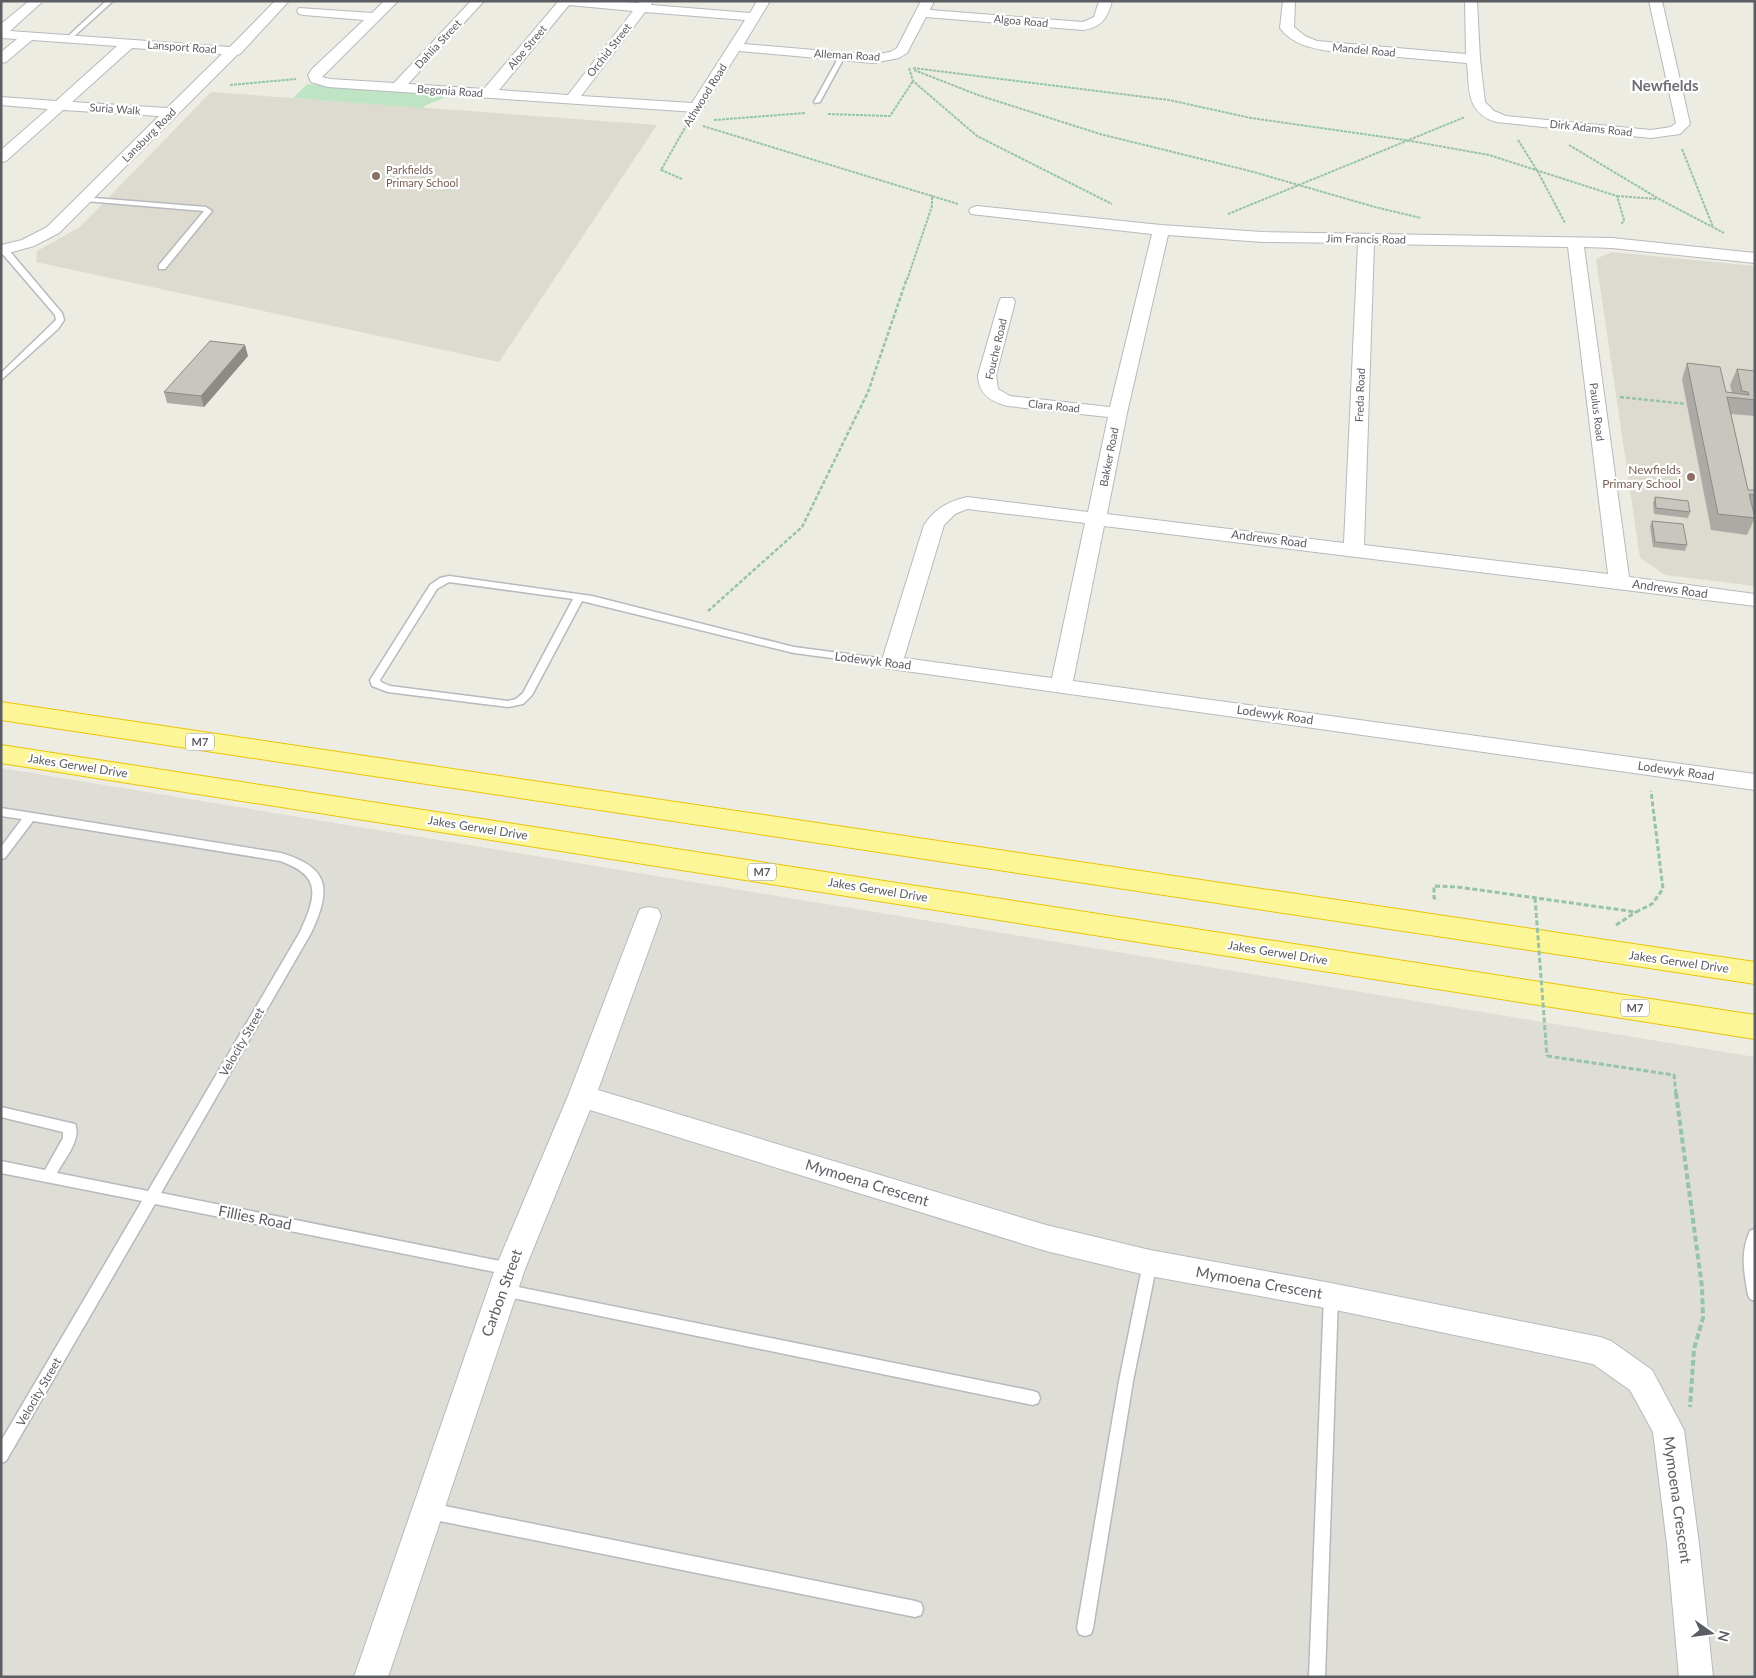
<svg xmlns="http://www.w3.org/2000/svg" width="1756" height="1678" font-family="Lato,sans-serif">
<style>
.industrial{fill:#deddd6}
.education{fill:#dddbd0}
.green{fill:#bee4c4}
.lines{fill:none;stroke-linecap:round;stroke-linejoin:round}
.service-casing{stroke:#b7b9be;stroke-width:3}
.minor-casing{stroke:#b7b9be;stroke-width:2}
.trunk-casing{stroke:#eac505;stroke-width:2}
.path-far3{stroke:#96c3a9;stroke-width:2;stroke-dasharray:3 1;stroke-linecap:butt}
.path-far2{stroke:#96c3a9;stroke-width:2.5;stroke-dasharray:4 2;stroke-linecap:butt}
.path-far1{stroke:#96c3a9;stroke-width:3;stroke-dasharray:5 2.5;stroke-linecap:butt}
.path{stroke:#96c3a9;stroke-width:4;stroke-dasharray:6 3;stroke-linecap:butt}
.service{fill:#fff;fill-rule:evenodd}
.minor{fill:#fff;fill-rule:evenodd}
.trunk{fill:#fcf699;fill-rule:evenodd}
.path-bridge{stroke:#96c3a9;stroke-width:3;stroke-dasharray:5 2.5;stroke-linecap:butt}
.wall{fill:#acaaa4}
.shaded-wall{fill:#8c8b86}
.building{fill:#c8c6bf;stroke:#8c8b86}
.education-dot{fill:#8d6e63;stroke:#fff;stroke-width:2}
.labels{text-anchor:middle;stroke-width:4.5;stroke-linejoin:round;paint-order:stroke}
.far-street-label{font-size:11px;fill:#5a5d62;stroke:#fff}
.far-education-label{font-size:11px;fill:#785e54;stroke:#fff;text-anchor:start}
.shield{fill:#fff;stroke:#8c8e91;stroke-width:1}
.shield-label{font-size:11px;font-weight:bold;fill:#5a5d62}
.education-label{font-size:12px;fill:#785e54;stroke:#fff;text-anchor:end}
.street-label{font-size:12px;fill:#5a5d62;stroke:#fff}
.far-district-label{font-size:15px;font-weight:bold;fill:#6b6e74;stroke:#fff}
.near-street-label{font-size:15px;fill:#5a5d62;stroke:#fff}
</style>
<rect width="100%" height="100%" fill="#edece2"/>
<path class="industrial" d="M1,768L1755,1057V1677H1Z"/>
<path class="education" d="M211,92L657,125L499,362L36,262L37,251L80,227Z
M1611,252L1755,266V586L1665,575L1640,558L1596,259Z"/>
<path class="green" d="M307,84L447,94C439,103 431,101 422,108L293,98Z"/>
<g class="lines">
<defs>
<path id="service" d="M106,1H113L70,40H66V38Z
M840,55L845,56L820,102L815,103L814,102Z
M82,197L206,207L212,211L165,269H159V265L204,211L85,201H82Z
M1,248H7L62,313L64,320L58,329L1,380V373L56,320L55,315L1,252Z
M449,576L592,596L794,647L892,660L897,663L892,666L794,653L582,601L532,695L523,704L508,707L388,692L372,686L370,680L430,585L440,578ZM449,582L573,599L523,693L516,699L508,701L390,686L381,682L380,680L437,589Z
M1,808L281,853C331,868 331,890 311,933L161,1193L510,1263L515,1265L517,1269L515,1273L510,1275L155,1204L6,1461L1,1463V1441L142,1201L1,1173V1161L45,1170L63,1138V1132L1,1117V1107L75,1124C82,1139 64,1160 57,1173L148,1191L300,932C316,896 323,876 280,861L33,821L5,858L1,859V847L22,819L1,816Z
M1755,1229V1301L1750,1299L1748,1295C1744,1272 1740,1253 1750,1231Z
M1150,1257L1155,1259L1157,1263L1133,1381L1093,1628L1091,1634L1085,1636L1079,1634L1077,1628L1119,1381L1143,1263L1145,1259Z
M503,1284L1033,1391L1038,1393L1040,1398L1038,1403L1033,1405L503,1296L498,1294L496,1290L498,1286Z
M1331,1290L1336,1292L1338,1296L1325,1677H1309L1324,1296L1326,1292Z
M430,1503L915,1601L921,1603L923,1609L921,1615L915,1617L430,1519L425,1516L422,1511L425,1506Z"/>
<path id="minor" d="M29,1H43L10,31L230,47L275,1H289L240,54L237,55L59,233L34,246L1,255V245L22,240L47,227L159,116L63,110L6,161L1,162V150L48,109L1,105V97L56,101L117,46L32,40L6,62L1,63V52L17,39L1,38V24ZM132,48L222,54L167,108L72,102Z
M384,1H398L322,77L330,79L394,83L471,1H484L408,84L484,89L557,3L556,1H612L638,3L640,1H653L651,5L750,13L757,1H770L744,44L873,55L890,52L897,48L921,1H934L930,10L1083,22L1094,17L1099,1H1112C1107,19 1102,27 1083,30L926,17L907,53L899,58L873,63L739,51L701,111L696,112L328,87L311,82L308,75L312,69L364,20L304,15L299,14L297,11L299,8L372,13ZM569,5L633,11L568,95L499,90ZM645,12L745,20L692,103L581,96Z
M1283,1H1295L1294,27L1305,36L1317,41L1466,54L1465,1H1477L1480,59L1485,102L1494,111L1506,116L1651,130L1671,127L1676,123L1649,1H1662L1690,124L1680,134L1651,138L1496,122C1465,112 1470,89 1467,63L1329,51C1310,48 1292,44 1280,28Z
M977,206L1161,225L1262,232L1612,238L1755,253V263L1612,248L1584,247L1629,577L1755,594V606L1104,526L1073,681L1755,774V790L884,668L881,663L924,525C936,508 947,502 967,497L1088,512L1108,417L1008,406C991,402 978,394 978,375L999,302L1001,298H1013L1015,302L996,375L998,389L1010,396L1110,407L1152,234L971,214L969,211L971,208ZM1168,235L1262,242L1358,243L1344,543L1107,514L1127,413ZM1374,244L1568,247L1608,574L1364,545ZM967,509L1085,523L1052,678L904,658L944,525L955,514Z
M649,907L658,909L661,916L598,1090L1046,1225L1150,1250L1331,1283L1600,1337L1611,1341L1652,1370L1684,1430L1699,1544L1713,1677H1679L1667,1544L1653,1432L1630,1390L1593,1364L1331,1309L1150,1276L1046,1251L590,1110L525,1269L388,1677H354L495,1269L568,1096L637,916L640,909Z"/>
<path id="trunk" d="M1,702L1755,962V984L1,720Z
M1,745L1755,1015V1039L1,763Z"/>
</defs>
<use href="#service" class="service-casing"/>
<use href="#minor" class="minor-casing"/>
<use href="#trunk" class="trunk-casing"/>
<path class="path-far3" d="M909,68L913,81L977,136L1112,204
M913,68L1169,100L1251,118L1405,140L1489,155L1617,196L1624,220L1621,225
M914,70L978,95L1100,134L1250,171L1375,207L1421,218
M230,85L296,79
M828,114L890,116L913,81
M714,120L805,113
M703,126L958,204
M1518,140L1538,172L1565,223
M1569,145L1659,199L1724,233
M1682,149L1713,227
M682,179L661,170L686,126
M1617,196L1657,199
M1228,214L1465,117
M907,280L932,206V195"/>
<path class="path-far2" d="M1620,397L1686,404
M708,611L802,527L868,392L907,278"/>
<path class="path-far1" d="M1436,898H1434V886L1458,887L1636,912L1652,904L1663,889L1651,791
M1616,925L1636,912
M1547,1056L1674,1075L1676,1094"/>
<path class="path" d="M1676,1093L1702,1287L1703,1318L1694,1349L1690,1407"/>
<use href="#service" class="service"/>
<use href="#minor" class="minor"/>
<use href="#trunk" class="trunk"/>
<path class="path-bridge" d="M1535,898L1547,1056"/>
</g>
<path class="wall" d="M248,356L204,407L167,403L164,392Z
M1687,363L1726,392L1732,393L1730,385L1737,369L1755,371V416L1731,414L1748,490H1755V512H1753L1755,518L1747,535L1711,530L1682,379Z
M1655,497L1690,512L1688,518L1654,514L1653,503Z
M1652,521L1687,545L1685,551L1653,547L1650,526Z"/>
<path class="shaded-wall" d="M245,345L248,356L204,407L201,396Z"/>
<path class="building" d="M210,341L245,345L201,396L164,392Z
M1687,363L1720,367L1726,392L1749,395L1748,392L1742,391L1737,369L1755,371V400L1727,397L1748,490H1755V495L1749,494L1755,518L1718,514Z
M1655,497L1688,501L1690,512L1656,508Z
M1652,521L1683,524L1687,545L1655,542Z"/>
<g class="education-dot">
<circle cx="376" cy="176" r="5"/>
<circle cx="1691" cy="477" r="5"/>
</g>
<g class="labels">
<g class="far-street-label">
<text transform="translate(1021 21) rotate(5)" y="4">Algoa Road</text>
<text transform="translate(438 44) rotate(-47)" y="4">Dahlia Street</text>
<text transform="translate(182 47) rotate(4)" y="4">Lansport Road</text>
<text transform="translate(527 47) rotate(-50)" y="4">Aloe Street</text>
<text transform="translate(609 50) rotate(-52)" y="4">Orchid Street</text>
<text transform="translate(1364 50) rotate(5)" y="4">Mandel Road</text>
<text transform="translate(847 55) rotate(3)" y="4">Alleman Road</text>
<text transform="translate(450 91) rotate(4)" y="4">Begonia Road</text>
<text transform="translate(705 95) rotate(-58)" y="4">Athwood Road</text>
<text transform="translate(115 109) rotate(4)" y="4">Suria Walk</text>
<text transform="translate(1591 128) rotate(6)" y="4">Dirk Adams Road</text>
<text transform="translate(149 135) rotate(-45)" y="4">Lansburg Road</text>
<text transform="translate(1366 239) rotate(1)" y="4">Jim Francis Road</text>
<text transform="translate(996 349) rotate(-77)" y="4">Fouche Road</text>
<text transform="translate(1360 395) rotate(-88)" y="4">Freda Road</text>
<text transform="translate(1054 406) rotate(6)" y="4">Clara Road</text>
<text transform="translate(1597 412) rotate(83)" y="4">Paulus Road</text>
<text transform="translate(1109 457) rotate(-79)" y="4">Bakker Road</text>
</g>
<g class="far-education-label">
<text x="386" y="174">Parkfields<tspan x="386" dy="13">Primary School</tspan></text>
</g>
<g class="shield">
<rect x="186" y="733.5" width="28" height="17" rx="4"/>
<rect x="748" y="863.5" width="28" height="17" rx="4"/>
<rect x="1621" y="999.5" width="28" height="17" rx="4"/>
</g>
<g class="shield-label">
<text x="200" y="746">M7</text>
<text x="762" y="876">M7</text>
<text x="1635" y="1012">M7</text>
</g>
<g class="education-label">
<text x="1681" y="474">Newfields<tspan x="1681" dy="14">Primary School</tspan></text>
</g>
<g class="street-label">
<text transform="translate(1269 539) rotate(7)" y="4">Andrews Road</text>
<text transform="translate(1670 589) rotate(8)" y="4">Andrews Road</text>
<text transform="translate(873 661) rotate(7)" y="4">Lodewyk Road</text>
<text transform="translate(1275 715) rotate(8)" y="4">Lodewyk Road</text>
<text transform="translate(78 766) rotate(9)" y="4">Jakes Gerwel Drive</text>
<text transform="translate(1676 771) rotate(8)" y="4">Lodewyk Road</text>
<text transform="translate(478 828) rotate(9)" y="4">Jakes Gerwel Drive</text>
<text transform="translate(878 890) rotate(9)" y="4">Jakes Gerwel Drive</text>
<text transform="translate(1278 953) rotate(9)" y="4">Jakes Gerwel Drive</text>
<text transform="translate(1679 962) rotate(8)" y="4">Jakes Gerwel Drive</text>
<text transform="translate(242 1042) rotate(-60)" y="4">Velocity Street</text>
<text transform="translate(39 1392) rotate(-60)" y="4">Velocity Street</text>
</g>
<g class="far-district-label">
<text x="1665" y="91">Newfields</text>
</g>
<g class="near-street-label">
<text transform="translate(867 1183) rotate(17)" y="5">Mymoena Crescent</text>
<text transform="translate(255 1218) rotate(11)" y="5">Fillies Road</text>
<text transform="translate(1259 1283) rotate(10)" y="5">Mymoena Crescent</text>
<text transform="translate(502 1293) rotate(-70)" y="5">Carbon Street</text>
<text transform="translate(1677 1500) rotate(82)" y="5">Mymoena Crescent</text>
</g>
</g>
<rect width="1756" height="1678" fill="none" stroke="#5a5d62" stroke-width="5"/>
<g transform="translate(1711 1633) rotate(104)" stroke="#ffffff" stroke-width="4" paint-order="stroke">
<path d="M0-4L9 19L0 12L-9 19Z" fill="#5a5d62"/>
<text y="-8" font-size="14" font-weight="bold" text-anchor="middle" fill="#5a5d62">N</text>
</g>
</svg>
